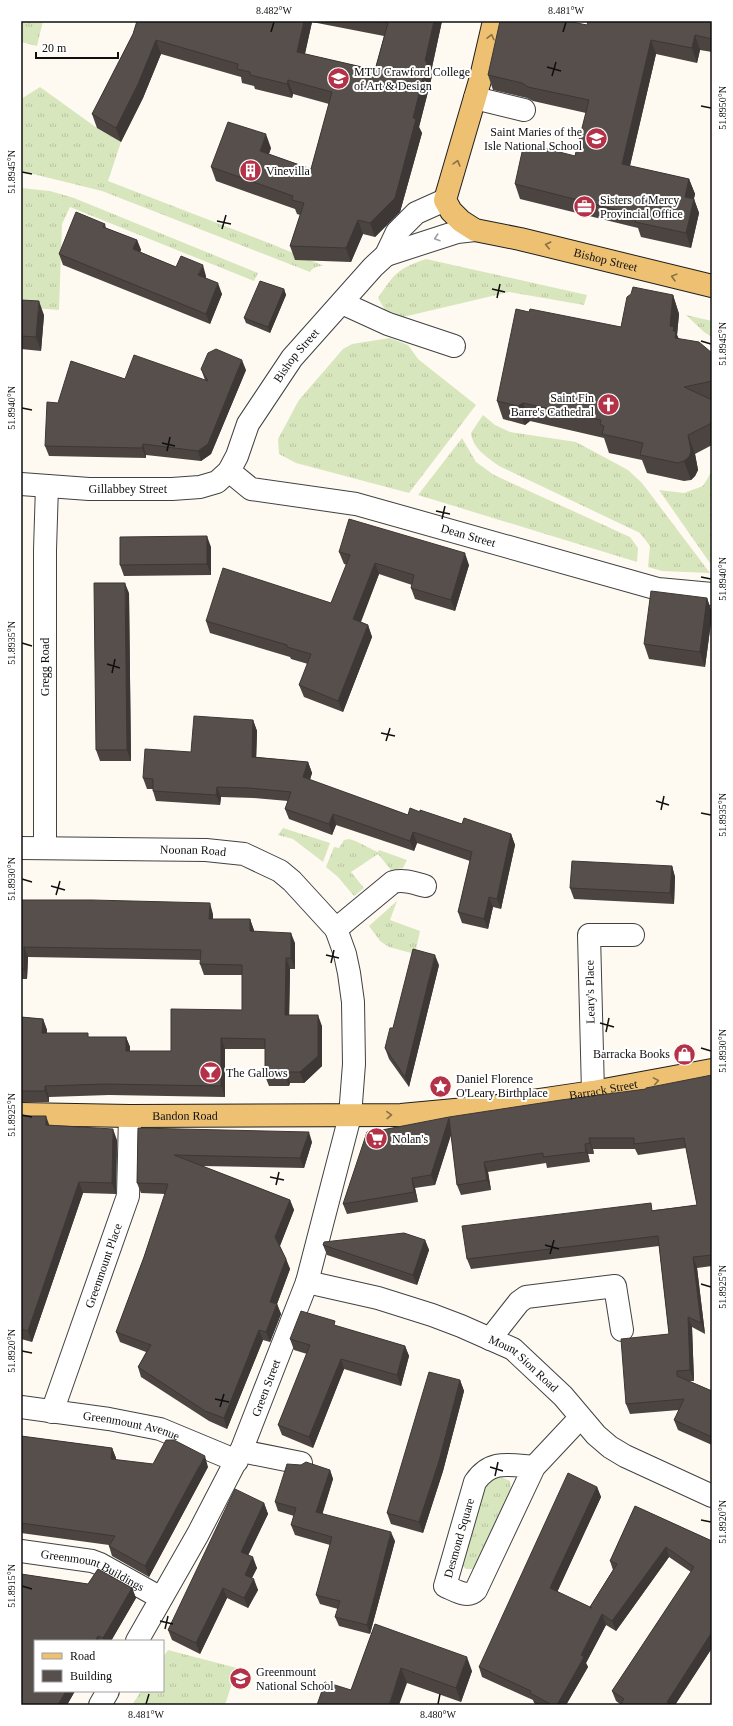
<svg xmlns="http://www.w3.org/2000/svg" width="733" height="1726" font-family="Georgia,serif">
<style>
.grass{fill:url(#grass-tufts)}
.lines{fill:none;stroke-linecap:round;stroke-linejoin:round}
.minor-casing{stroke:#424242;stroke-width:24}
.major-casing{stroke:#202020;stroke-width:24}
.minor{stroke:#fff;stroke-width:22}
.major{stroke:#edc072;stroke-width:22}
.wall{fill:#4b4441;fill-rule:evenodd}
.shaded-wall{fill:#3d3735}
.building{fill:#574f4c;stroke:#3d3735}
.oneway{stroke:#897045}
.oneway2{stroke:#9f9f9f}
.ticks{fill:none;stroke:#0f0f0f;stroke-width:1.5}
.labels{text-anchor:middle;stroke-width:4;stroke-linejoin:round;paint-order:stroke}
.poi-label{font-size:12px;fill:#0f0f0f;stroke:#fff;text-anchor:start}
.street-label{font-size:12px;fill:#0f0f0f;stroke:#fff}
.neatline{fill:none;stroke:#0f0f0f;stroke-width:1.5}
.ticks-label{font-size:10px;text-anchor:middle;fill:#0f0f0f}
</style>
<defs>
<pattern id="grass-tufts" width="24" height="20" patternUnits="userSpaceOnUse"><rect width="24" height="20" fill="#d8e6bd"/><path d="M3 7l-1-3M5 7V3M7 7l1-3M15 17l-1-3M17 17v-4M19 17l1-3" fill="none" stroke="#b8c4a1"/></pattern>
</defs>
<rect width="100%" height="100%" fill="#fefaf2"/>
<path class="grass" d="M21,21H43L37,46L21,42Z
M40,87L97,128L121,142L108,181L274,245L324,266C318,266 313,267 310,272L102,191L21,171V99Z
M21,188L50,191L74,198L258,273L254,281L70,207L62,224L59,310L21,307Z
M426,259L587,295L584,305L509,292L403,317L384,314L385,310L378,298C395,273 397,269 426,259Z
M686,315L712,321V337L704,332Z
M390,338L408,345L418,359L476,405L409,493L296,463L279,454L278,439L299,400L343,349L352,344Z
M483,415L495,425L510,432L576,442L628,470L642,483L710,573L662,571L648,567L650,546L640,533L499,466C487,457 473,449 471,433Z
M462,438L476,462L494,475L630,537L638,548L637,562L418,495Z
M712,471V566L659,490L684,493L703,486Z
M283,828L330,843L323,862L293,839L278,835Z
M349,839C358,841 368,848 378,852L379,850L407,860L403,868L391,870L378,854L351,872L364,888L354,896L338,877L326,867L334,847L339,848L344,840Z
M397,901L390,920L420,931L415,954L389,947L380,941L369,926Z
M499,1476L510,1481L511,1492L474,1569H466L463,1566L462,1563L484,1486L488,1480Z
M168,1650L237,1668L225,1705H132L141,1691H163V1657Z"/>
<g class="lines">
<defs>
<g id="minor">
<path d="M475,98L524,110"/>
<path d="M386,255L457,232L475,230"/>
<path d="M342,303L388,324L454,346"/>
<path id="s1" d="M229,471L251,489L356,504L658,589L712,594"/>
<path id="s2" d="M21,484L89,489H172L200,487L217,482L229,471L237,456L248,424L292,358L373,267L386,255L397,232L416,213L445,200"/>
<path id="s3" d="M21,848L206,850L244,854L280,871L292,881L336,929L345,954L349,973L353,1002L354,1064L350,1116L307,1282L241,1451L198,1534L137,1641"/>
<path d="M45,848V550L47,486"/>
<path d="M336,929L393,882C404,879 414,883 425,886"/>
<path d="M593,1092L589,935H633"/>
<path id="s4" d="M307,1282L378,1298L432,1315L461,1326L513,1349L563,1396L596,1435L610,1447L625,1456L712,1496"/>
<path d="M490,1339L519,1302L526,1297L615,1286L622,1330"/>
<path id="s5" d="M21,1407L109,1419L160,1429L237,1461"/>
<path id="s6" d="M52,1412L128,1196L130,1116"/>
<path d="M241,1451L301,1463"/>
<path d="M534,1467C509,1465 491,1459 475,1482L445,1586C455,1590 467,1599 476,1590L534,1467L580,1418"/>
<path id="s7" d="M21,1551L92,1561L100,1564L161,1598"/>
<path d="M100,1705L108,1691"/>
</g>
<g id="major">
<path id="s8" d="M494,21L481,77L445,200L451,211L461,221L475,230L520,239L712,286"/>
<path id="s9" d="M21,1114L130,1116L401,1115L498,1106L593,1092L712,1070"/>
</g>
</defs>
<use href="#minor" class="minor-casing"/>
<use href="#major" class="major-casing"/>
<use href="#minor" class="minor"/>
<use href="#major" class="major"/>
</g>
<path class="wall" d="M137,21H442L431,72L432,76L419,127L422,133L400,212L375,237L363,234L351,262L295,260L290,246L300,215L297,214L295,209L216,181L211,167L271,148L269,154L311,169L329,104L293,94L292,98L255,89L254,86L242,83L241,77L161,54L143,98L121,142L97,128L92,114L133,34ZM312,22L384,36L375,70L305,54Z
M712,21V52L700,50L697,63L656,54L630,166L689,179L695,194L694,199L699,213L691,248L641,237L638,228L520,199L515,184L575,156L586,113L533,101L527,98L493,90L488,75L587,25Z
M105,224L106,228L137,240L141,250L140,252L176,267L206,276V278L222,294L210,324L63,265L59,254Z
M284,289L286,295L270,333L246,323L244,318Z
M673,295L679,314L677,335L679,339L712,353V445L695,454L698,470L695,476L691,480L684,481L647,473L642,460L609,453L604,438L530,421L525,425L503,419L497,401L529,312L621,327Z
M21,300L44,315L41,351L21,349Z
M201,369L246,370L211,454L201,461L146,455V458L49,456L45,446L58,403L125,379L205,380Z
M211,547V575L124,576L120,565Z
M339,552L469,565L455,611L415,599L411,588L412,585L379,574L361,622L368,625L372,637L343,712L304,697L299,685L308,664L291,659L290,657L210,633L206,621L331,603L347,565L344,564Z
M129,593L131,761H100L96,750Z
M707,598L712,613V615L705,667L649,659L644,644Z
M253,720L257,731L256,757L308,762L312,773L310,780L408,815L420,812L462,824L511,834L515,845L501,909L493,907L488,929L462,923L458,912L470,861L417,843L414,851L336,825L332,835L289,819L285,809L288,801L253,798L221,797L220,805L156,801L153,791V789H147L143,778L191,752Z
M672,866L675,877L674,904L574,899L570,888Z
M21,900L213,914V919H250L254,931L295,943V969H290L289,1015L322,1026V1066L304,1083H290L289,1086H269L265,1076V1049H225V1097L109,1095L49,1097V1102H21V1017L43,1019L47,1030V1033L90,1037H126L130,1047V1051H171L242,1010V975H204L200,964L201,960L28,957L27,979H21Z
M439,965L409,1087L389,1059L385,1048L393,1028Z
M712,1075V1266L697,1268L705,1334L692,1327L694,1381H689L712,1391V1445L678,1430L674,1420L679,1410L630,1414L626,1404L669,1334L659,1246L471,1269L467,1259L654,1210L697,1205L686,1148L638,1155L635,1149H593L594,1154H588L590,1162L547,1168L546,1163L488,1172L491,1190L461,1195L457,1185L451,1134L435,1185L415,1188L418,1202L347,1214L343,1204L382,1130L646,1089Z
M21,1116L49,1125L117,1140L116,1194L83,1193L32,1342L21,1339Z
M138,1128L312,1142L304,1168L202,1166L290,1200L294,1210L280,1246L286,1259L290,1269L277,1304L281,1314L270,1342L263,1340L227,1429L209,1421L141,1377L138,1367L146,1352L120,1342L116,1332L144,1257L165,1194L141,1193L137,1183Z
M425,1240L429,1250L417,1285L327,1255L323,1245Z
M336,1326L405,1346L409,1356L401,1386L344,1369L313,1448L282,1435L278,1425L307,1354L294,1350L290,1339Z
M460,1380L464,1391L443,1471L423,1533L391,1524L387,1513Z
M21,1436L112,1448L116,1458V1460L153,1464L208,1467L149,1577L112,1556L109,1546V1545L21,1533Z
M330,1470L333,1479L322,1514L395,1541L370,1634L339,1626L335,1617L338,1609L320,1604L316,1595L330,1545L295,1535L291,1525L294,1516L278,1511L275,1502Z
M597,1487L601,1497L557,1592L590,1607L613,1570L610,1561L635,1506L712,1541V1648L675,1705L620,1704L616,1701L612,1691L691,1572L669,1557L616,1631L606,1625L586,1663L588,1667L566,1705H537L534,1703L533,1700L482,1677L479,1667Z
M264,1503L268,1514L248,1555L257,1568L252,1578L258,1590L248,1608L227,1598L200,1654L172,1640L168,1630Z
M98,1569L132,1588L136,1598L111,1641H35V1691H75L67,1705H21V1574L88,1584Z
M375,1624L472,1671L461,1702L407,1683L351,1690Z"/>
<path class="shaded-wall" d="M304,21H311L312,22L302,66L297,52Z
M434,21H442L431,72L432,76L419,127L422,133L400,212L375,237L370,223L413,118L425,61Z
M695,35L700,50L697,63L692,48Z
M156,40L161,54L143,98L121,142L116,128Z
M651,40L656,54L627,178L622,164Z
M288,80L293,94L292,98L287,84Z
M266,134L271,148L265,165L260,151Z
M689,179L695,194L690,212L685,197Z
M694,199L699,213L691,248L686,233Z
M358,220L363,234L351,262L346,248Z
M137,240L141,250L137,259L133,249Z
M203,265L206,276L202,286L198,275Z
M218,283L222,294L210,324L206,314Z
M284,289L286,295L270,333L268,327Z
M673,295L679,314L677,335L683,350L682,357L670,326Z
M39,301L44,315L41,351L36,337Z
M242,360L246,370L211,454L201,461L198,451Z
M523,403L530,421L525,425L518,406Z
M712,420V431L710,424Z
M688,435L695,454L698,470L695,476L691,480L684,461Z
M143,444L146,455V458L142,448Z
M207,536L211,547V575L207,564Z
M465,553L469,565L455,611L451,600Z
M375,563L379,574L357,631L353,619Z
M125,583L129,593L131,761L127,750Z
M707,598L712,613V615L705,667L700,652Z
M368,625L372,637L343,712L338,701Z
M253,720L257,731L256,767L252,757Z
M308,762L312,773L307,788L303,777Z
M217,787L221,797L220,805L216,795Z
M333,814L336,825L332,835L329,824Z
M413,832L417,843L414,851L410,841Z
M511,834L515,845L501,909L497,899Z
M672,866L675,877L674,904L670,893Z
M489,897L493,907L488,929L484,919Z
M210,903L213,914V930L209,919Z
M250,919L254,930V942L250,931Z
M291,933L295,943V969L291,958Z
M24,947L28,957L27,979L24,969Z
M435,955L439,965L409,1087L405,1077Z
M286,958L290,969L289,1026L285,1015Z
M318,1015L322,1026V1066L304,1083L300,1072Z
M43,1019L47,1030L46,1044L42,1033Z
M126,1037L130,1047V1062L126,1051Z
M221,1038L225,1049V1097L221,1086Z
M286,1072L290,1083L289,1086L285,1075Z
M45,1086L49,1097V1102L45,1091Z
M46,1116L50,1127L46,1125Z
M449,1118L453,1129L435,1185L431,1175Z
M113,1129L117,1140L116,1194L112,1183Z
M309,1132L312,1142L304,1168L300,1158Z
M589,1138L593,1149L594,1154L590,1143Z
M585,1144L588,1154L590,1162L586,1152Z
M484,1162L488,1172L491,1190L487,1180Z
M412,1178L415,1188L418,1202L414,1192Z
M79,1182L83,1193L32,1342L28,1331Z
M290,1200L294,1210L279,1248L275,1237Z
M425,1240L429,1250L417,1285L413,1275Z
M693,1257L697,1268L705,1334L701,1323Z
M286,1259L290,1269L274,1312L270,1302Z
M277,1304L281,1314L270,1342L266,1332Z
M688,1317L692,1327L694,1381L690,1370Z
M259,1330L263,1340L227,1429L224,1418Z
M405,1346L409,1356L401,1386L397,1375Z
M341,1359L344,1369L313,1448L309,1437Z
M460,1380L464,1391L443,1471L423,1533L419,1522Z
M112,1448L116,1458L114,1469L111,1459Z
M205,1456L208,1467L149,1577L145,1566Z
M330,1470L333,1479L320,1522L316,1512Z
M597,1487L601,1497L554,1599L550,1588Z
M264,1503L268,1514L245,1562L241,1552Z
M391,1532L395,1541L370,1634L367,1625Z
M666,1547L669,1557L616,1631L612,1621Z
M253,1557L257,1568L248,1585L245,1575Z
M254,1579L258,1590L248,1608L244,1598Z
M132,1588L136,1598L111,1641H104L103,1638Z
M223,1588L227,1598L200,1654L196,1643Z
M602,1614L606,1625L586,1663L588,1667L566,1705H557Z
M712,1632V1648L675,1705H668L667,1702Z
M98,1636L100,1641H95Z
M467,1657L472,1671L461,1702L456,1688Z
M401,1668L407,1683L399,1705H389Z
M66,1691H75L67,1705H58Z"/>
<path class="building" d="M137,21H304L297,52L375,70L388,23L376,21H434L425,61L427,62L413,118L416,119L395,198L370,223L358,220L346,248L290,246L304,203L292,200L293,196L211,167L228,122L266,134L260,151L311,169L332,92L288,80L287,84L250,75V72L237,69L238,64L156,40L138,84L116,128L92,114L133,34Z
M500,21H567L587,25L588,21H712V39L695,35L692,48L651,40L622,164L689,179L685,197L694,199L686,233L635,222L637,215L515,184L524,143L575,156L589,100L528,87L522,83L488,75Z
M76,212L105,224L103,227L137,240L133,249L154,258L176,267L181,256L203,265L198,275L218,283L206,314L59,254Z
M260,281L284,289L268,327L244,318Z
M633,287L673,295L670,326L674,327L673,331H676L675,338L699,342L712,353V381L684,387L712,400V420L710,424L688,435L691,451L689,457L684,461L678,463L640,455L643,443L602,434L604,426L600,424L601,420L523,403L518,406L497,401L516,309L529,312L530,309L621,327L627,297L631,294Z
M21,300L39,301L36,337L21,336Z
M216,349L242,360L208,444L198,451L143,444L142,448L45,446L47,402L58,403L71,361L125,379L134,355L208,381L201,369L208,353Z
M349,519L465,553L451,600L411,588L414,575L375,563L353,619L368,625L338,701L299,685L311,654L287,647V645L206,621L223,568L331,603L350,555L339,552Z
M207,536V564L120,565V537Z
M94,583H125L127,750H96Z
M651,591L707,598L700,652L644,644Z
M194,716L253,720L252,757L308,762L303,777L408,815L410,808L420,812V810L462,824L464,818L511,834L497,899L489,897L484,919L458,912L472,852L413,832L410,841L333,814L329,824L285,809L291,792L249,788L217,787L216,795L153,791V779L143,778L145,749L191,752Z
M572,861L672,866L670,893L570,888Z
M21,900H92L210,903L209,919H250V931L291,933V958H286L285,1015H318V1056L300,1072H286L285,1075L265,1076V1039L221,1038V1086L105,1084L45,1086V1091H21V1017L43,1019L42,1033H88V1037H126V1051H171V1009L242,1010V965L200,964L201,950L24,947V969H21Z
M413,949L435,955L405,1077L385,1048L390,1028H393Z
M712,1075V1255L693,1257L701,1323L688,1317L690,1370L677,1371V1376L712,1391V1437L674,1420L684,1399L626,1404L621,1339L669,1334L658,1236L467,1259L462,1226L651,1203L652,1211L697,1205L684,1138L634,1144V1138H589L590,1143L585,1144L586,1152L543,1157V1153L484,1162L487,1180L457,1185L449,1118L431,1175L412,1178L414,1192L343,1204L367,1132L382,1130L449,1117L561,1100L646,1089V1088Z
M21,1116H46V1125L113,1129L112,1183L79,1182L28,1331L21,1329Z
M138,1128L309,1132L300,1158L174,1155L290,1200L275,1237L286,1259L270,1302L277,1304L266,1332L259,1330L224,1418L205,1411L138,1367L151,1345L116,1332L144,1257L168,1184L137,1183Z
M404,1233L425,1240L413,1275L323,1245L324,1242Z
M301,1311L335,1321L334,1325L405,1346L397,1375L341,1359L309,1437L278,1425L310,1345L290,1339Z
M429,1372L460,1380L439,1461L419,1522L387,1513Z
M21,1436L112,1448L111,1459L153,1464L166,1440H174L205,1456L145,1566L109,1546L115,1536L21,1523Z
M306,1462L330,1470L316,1512L391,1532L367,1625L335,1617L340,1601L316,1595L332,1537L291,1525L296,1508L275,1502L287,1464L301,1465Z
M568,1473L597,1487L550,1588L592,1608L590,1607L617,1564L610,1561L635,1506L712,1541V1632L667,1702L669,1703L668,1705H620L624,1699L612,1691L694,1567L666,1547L612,1621L602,1614L581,1655L584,1657L557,1705H552L530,1693L531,1691L479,1667Z
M235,1489L264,1503L241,1552L253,1557L245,1575L254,1579L244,1598L223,1588L196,1643L168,1630Z
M98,1569L132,1588L103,1638L98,1636L95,1641H35V1691H66L58,1705H21V1574L88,1584Z
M375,1624L467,1657L456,1688L401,1668L389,1705H317L325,1682L351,1690Z"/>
<defs><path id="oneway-chevron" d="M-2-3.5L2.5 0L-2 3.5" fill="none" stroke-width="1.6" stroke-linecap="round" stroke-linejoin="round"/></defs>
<g class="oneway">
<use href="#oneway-chevron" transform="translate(491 37) rotate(-77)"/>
<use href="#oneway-chevron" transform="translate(457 163) rotate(-74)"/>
<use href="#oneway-chevron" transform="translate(548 245) rotate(-167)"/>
<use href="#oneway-chevron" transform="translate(674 277) rotate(-165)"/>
<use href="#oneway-chevron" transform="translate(656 1081) rotate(-10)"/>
<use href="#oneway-chevron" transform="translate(389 1115) rotate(-2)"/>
</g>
<use class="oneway2" href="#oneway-chevron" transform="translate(437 238) rotate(162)"/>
<path class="ticks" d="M271,32L274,22M563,32L566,22M547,67L561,71M552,76L556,62M701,106L711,108M22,172L32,174M217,221L231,224M222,229L226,215M492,289L505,292M497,298L500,284M701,341L711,344M22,408L32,410M162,443L175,446M167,451L170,437M436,511L450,514M442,519L445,506M701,577L711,579M22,643L32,646M107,664L120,668M112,673L115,659M381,733L395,736M386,741L390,728M656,801L669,805M661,810L664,796M701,813L711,815M22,879L32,882M51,886L65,890M56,895L60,881M326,955L339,958M331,963L334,950M600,1023L614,1027M606,1032L609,1018M701,1048L711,1051M22,1115L32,1117M270,1177L284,1180M276,1185L279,1172M545,1245L559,1249M550,1254L554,1240M701,1284L711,1287M22,1351L32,1353M215,1399L229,1402M220,1407L224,1394M490,1467L503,1471M495,1476L498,1462M701,1520L711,1522M22,1586L32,1589M160,1621L173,1624M165,1629L168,1616M146,1704L149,1694M438,1704L440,1694"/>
<defs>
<symbol id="university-disc" viewBox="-11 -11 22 22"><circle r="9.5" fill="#b43248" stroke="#fff"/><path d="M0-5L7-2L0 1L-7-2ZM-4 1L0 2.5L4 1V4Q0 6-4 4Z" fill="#fff"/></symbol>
<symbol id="school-disc" viewBox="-11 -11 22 22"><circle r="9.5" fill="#b43248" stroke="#fff"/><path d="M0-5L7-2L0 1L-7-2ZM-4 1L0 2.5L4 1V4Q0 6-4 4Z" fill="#fff"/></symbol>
<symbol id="building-disc" viewBox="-11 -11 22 22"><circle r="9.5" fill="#b43248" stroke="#fff"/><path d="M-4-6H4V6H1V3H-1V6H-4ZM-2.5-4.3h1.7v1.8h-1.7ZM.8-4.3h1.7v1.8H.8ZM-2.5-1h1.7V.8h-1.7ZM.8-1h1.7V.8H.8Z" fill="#fff"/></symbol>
<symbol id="office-disc" viewBox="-11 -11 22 22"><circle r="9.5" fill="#b43248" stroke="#fff"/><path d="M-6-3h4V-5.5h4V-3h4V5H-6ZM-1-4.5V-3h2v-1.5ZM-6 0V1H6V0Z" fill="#fff"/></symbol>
<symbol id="church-disc" viewBox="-11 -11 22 22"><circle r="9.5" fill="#b43248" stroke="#fff"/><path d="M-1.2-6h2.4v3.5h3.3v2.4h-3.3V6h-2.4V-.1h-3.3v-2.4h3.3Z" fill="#fff"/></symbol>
<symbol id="shop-disc" viewBox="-11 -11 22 22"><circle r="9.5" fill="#b43248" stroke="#fff"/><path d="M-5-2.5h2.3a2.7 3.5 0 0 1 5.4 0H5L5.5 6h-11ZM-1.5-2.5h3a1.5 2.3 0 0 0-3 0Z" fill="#fff"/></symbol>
<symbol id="bar-disc" viewBox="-11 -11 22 22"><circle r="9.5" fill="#b43248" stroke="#fff"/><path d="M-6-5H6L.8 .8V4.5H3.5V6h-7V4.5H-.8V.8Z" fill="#fff"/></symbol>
<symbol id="sight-disc" viewBox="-11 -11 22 22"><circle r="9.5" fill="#b43248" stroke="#fff"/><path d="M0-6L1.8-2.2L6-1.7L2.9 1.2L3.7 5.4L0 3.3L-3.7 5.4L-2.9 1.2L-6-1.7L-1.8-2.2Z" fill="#fff"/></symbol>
<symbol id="supermarket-disc" viewBox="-11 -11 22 22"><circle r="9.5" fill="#b43248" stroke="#fff"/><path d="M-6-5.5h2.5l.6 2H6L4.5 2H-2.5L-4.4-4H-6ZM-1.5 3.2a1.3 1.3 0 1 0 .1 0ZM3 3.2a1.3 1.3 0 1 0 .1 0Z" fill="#fff"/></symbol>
</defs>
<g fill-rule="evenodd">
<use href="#university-disc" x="326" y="66" width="25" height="25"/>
<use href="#school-disc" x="584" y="126" width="25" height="25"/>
<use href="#building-disc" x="238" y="158" width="25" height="25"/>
<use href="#office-disc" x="572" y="194" width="25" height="25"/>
<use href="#church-disc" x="596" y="392" width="25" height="25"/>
<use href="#shop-disc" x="672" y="1042" width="25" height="25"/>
<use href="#bar-disc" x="198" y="1060" width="25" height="25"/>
<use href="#sight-disc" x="428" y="1074" width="25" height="25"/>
<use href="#supermarket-disc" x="364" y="1126" width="25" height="25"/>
<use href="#school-disc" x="228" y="1666" width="25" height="25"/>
</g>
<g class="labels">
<g class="poi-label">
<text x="354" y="76">MTU Crawford College<tspan x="354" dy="14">of Art &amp; Design</tspan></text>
<text x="582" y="136" text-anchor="end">Saint Maries of the<tspan x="582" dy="14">Isle National School</tspan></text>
<text x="266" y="175">Vinevilla</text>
<text x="600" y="204">Sisters of Mercy<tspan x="600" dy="14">Provincial Office</tspan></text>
<text x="594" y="402" text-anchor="end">Saint Fin<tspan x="594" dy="14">Barre's Cathedral</tspan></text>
<text x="670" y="1058" text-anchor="end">Barracka Books</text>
<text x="226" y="1077">The Gallows</text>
<text x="456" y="1083">Daniel Florence<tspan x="456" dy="14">O'Leary Birthplace</tspan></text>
<text x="392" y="1143">Nolan's</text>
<text x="256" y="1676">Greenmount<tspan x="256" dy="14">National School</tspan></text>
</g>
<g class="street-label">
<text dy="4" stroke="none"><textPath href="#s8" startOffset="363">Bishop Street</textPath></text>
<text dy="4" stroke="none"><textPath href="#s2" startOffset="348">Bishop Street</textPath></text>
<text dy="4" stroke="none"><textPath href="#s2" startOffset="107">Gillabbey Street</textPath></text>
<text dy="4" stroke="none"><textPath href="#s1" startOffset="251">Dean Street</textPath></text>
<text transform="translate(45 667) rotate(-90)" y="4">Gregg Road</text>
<text dy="4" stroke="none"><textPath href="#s3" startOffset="172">Noonan Road</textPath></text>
<text transform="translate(590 992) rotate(-91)" y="4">Leary's Place</text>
<text dy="4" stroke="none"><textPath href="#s9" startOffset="584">Barrack Street</textPath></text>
<text dy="4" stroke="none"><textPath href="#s9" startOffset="164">Bandon Road</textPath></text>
<text dy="4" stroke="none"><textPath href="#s6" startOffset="155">Greenmount Place</textPath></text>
<text dy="4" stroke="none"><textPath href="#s4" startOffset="234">Mount Sion Road</textPath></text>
<text transform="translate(266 1388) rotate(-69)" y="4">Green Street</text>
<text dy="4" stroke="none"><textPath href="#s5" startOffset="112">Greenmount Avenue</textPath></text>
<text transform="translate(459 1538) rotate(-74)" y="4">Desmond Square</text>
<text dy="4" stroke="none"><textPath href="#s7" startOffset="75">Greenmount Buildings</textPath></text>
</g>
</g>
<rect width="733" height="1726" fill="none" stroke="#ffffff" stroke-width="44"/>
<rect x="34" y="1640" width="130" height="52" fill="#ffffff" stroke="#9f9f9f"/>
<rect x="42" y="1653" width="20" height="6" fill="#edc072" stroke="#9f9f9f"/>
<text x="70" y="1660" font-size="12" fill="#0f0f0f">Road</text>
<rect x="42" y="1670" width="20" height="12" fill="#574f4c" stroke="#9f9f9f"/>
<text x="70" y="1680" font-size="12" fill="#0f0f0f">Building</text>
<path d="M36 52v6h82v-6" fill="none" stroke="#0f0f0f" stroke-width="2"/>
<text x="42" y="52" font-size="12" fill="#0f0f0f" stroke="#ffffff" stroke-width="3" paint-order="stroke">20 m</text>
<rect x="22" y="22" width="689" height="1682" class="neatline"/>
<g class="ticks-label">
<text x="274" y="14">8.482°W</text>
<text x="566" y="14">8.481°W</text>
<text transform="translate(722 108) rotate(-90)" y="4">51.8950°N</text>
<text transform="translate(11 172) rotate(-90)" y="4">51.8945°N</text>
<text transform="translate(722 344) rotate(-90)" y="4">51.8945°N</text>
<text transform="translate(11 408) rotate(-90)" y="4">51.8940°N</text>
<text transform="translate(722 579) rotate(-90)" y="4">51.8940°N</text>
<text transform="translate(11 643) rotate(-90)" y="4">51.8935°N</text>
<text transform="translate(722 815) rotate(-90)" y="4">51.8935°N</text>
<text transform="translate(11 879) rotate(-90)" y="4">51.8930°N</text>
<text transform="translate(722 1051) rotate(-90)" y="4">51.8930°N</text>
<text transform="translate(11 1115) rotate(-90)" y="4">51.8925°N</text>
<text transform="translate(722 1287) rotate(-90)" y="4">51.8925°N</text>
<text transform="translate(11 1351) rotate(-90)" y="4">51.8920°N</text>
<text transform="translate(722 1522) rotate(-90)" y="4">51.8920°N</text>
<text transform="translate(11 1586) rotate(-90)" y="4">51.8915°N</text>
<text x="146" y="1718">8.481°W</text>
<text x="438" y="1718">8.480°W</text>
</g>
</svg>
